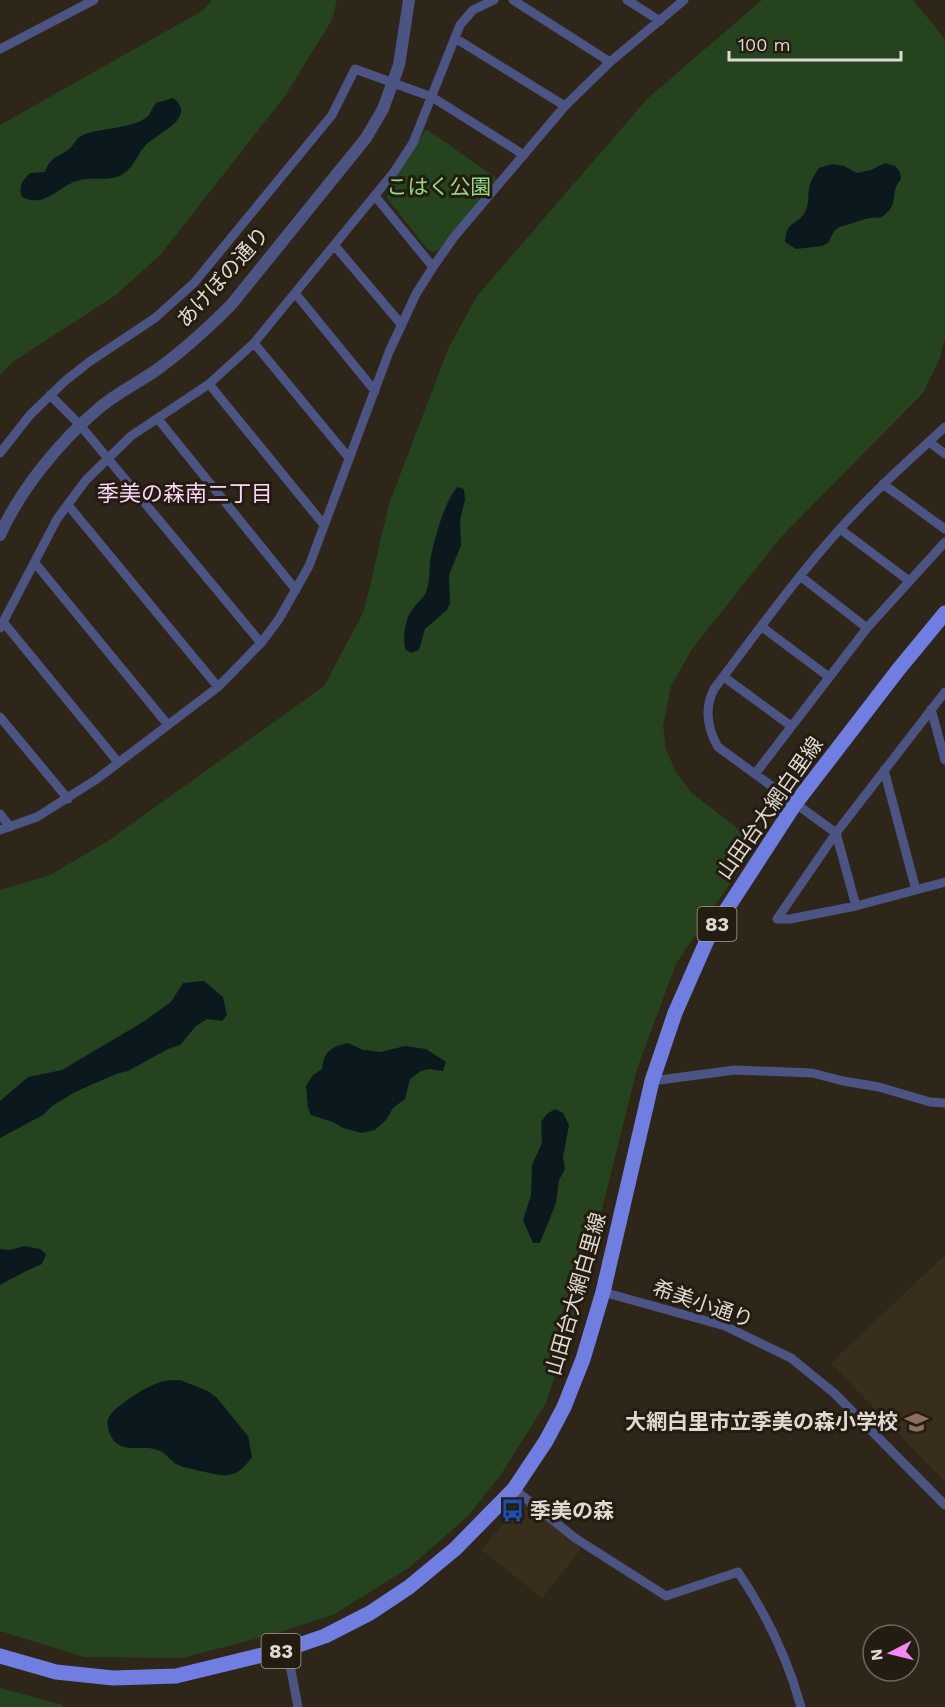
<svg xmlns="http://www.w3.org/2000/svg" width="945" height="1707" font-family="'Work Sans','Noto Sans JP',sans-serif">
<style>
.built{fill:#392e1c}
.green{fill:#24431e}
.water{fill:#0b191f}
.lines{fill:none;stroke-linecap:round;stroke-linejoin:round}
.minor{stroke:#4c5484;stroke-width:9}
.tertiary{stroke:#4c5484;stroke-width:12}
.primary{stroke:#717ee1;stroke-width:15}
.labels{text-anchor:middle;stroke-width:6;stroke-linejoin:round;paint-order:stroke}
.shield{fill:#241c10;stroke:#a6a097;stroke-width:1.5}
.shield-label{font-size:20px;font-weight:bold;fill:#ded9d1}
.park-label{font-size:21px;fill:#90dc81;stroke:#241c10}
.street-label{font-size:21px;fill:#ded9d1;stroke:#241c10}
.poi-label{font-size:21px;font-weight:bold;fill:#ded9d1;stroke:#241c10;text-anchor:end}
.neighbourhood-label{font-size:22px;fill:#f9d5f7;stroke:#241c10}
</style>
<rect width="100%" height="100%" fill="#2e2619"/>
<path class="built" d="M945,1255V1482L831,1363Z
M521,1500L581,1549L542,1598L482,1550Z"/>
<path class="green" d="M212,0H337L332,20L285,96L161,254L116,295L11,363L0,375V125L202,11Z
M762,0H913L945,39V339L940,358L923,393L782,536L692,649L671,686L663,726L666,749L676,773L693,794L757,843L676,964L637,1069L575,1317L546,1403L502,1473L469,1515L410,1567L333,1615L274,1634L182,1658L84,1657L0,1631V890L50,875L108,841L324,686L364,611L389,504L449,347L477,296L647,99Z
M426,129L498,179L441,249L433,252L427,249L387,198L389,189Z
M0,1688L63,1705V1707H0Z"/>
<path class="water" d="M173,98C199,118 156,133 144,147C136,157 133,169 121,175C109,182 91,176 76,181C55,189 45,208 22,197C18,186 22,181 30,173L45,172C51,156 57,158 68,150C74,146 75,139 81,136C98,127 135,130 149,115C151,112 153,106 156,103Z
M885,163L895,166L900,172L901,179C888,194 902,204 880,218C870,217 865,219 856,222C839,228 836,224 829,242L822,246L796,249L785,242C786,219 798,226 805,212C810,203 807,194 810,184C812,178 816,173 819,168L832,164L844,166L857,173L871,170Z
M458,487L464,489L465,500L460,520L461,545L449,575L450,603L447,610L425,629L419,650L411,653L406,650C402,640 405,619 412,610C415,605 420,601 424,596C430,586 429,575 430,564C431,549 446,495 458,487Z
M204,981L223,997L227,1015L222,1021L207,1019L196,1026L180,1045L168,1049L128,1071L116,1074L75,1092L52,1106L43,1115L0,1138V1101L28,1077L62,1070L143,1022L171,1002L183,983Z
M348,1043L363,1050L381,1052L405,1046L426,1049L446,1062L443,1071L429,1069L421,1071L410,1079L405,1099L393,1108L386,1120L375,1130L362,1133L343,1128L333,1122L311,1115L308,1108L306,1086L313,1075L322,1069C324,1051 331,1047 348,1043Z
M555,1109L563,1113L569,1125L563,1157L565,1169L559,1180L556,1203L540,1243H533L523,1220L531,1195L532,1165L542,1143L541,1122L547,1114Z
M24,1246L40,1249L46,1254L42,1264L26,1271L0,1285V1249L10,1250Z
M180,1380L208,1391L217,1398L248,1436L252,1457C234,1483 222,1475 196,1470C190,1468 184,1468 178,1465C171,1462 167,1454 160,1451C146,1444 129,1453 116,1443C110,1438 105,1424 109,1417C115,1406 148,1385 161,1382C167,1380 174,1380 180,1380Z"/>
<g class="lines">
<path class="minor" d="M513,0L610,62
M627,0L660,21
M455,38L565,106
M0,49L94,0
M375,196L433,267
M335,246L401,324
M295,293L375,391
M254,343L349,458
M209,384L324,525
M50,395L80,425L261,643
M158,419L296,590
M929,442L945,454
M0,453L30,415L65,381L89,362L155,318L194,283L332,115L355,69L432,97L524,155
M883,484L945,529
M68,505L218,687
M840,529L908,580
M35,563L168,725
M800,576L867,628
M4,623L118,762
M762,627L829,677
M0,628L57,519L86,480L131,436L209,384L254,343L394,172L413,143L460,25L473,10L494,0
M724,677L791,726
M945,692L836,833L777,919H790L856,906L945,882
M931,709L945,760
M0,717L68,799
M884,770L916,890
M755,774L867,628L945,542
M0,814L10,827
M0,830L37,817L97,779L218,687L261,643L279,619L309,566L389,352L416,294L433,267L454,237L565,106L610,62L684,0
M856,906L836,833L718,747C707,728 704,709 714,689C755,635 794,580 839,530C872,493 909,460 945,427
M652,1081L735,1070L812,1073L843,1081L879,1087L930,1102L945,1103
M603,1292L725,1326L791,1358L834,1393L945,1505
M514,1489L575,1538L666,1596L738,1572C765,1612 788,1660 801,1707
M287,1649L298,1707"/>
<path class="tertiary" d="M0,535C20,490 60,441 98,409C115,394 136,384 155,371C183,351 207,329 231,305L366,138L383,109L399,65L409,0"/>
<path class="primary" d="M0,1656L56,1672L113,1678L176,1676L287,1649L325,1636L370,1613L409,1587L455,1549L514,1489L546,1441L564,1407L583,1359L603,1292L652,1081L675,1013L708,938L795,804L898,670L945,613"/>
</g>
<defs>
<symbol id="school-bare" viewBox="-9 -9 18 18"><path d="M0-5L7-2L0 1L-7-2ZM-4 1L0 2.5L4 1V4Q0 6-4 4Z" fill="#8d6e63" stroke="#241c10" stroke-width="2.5" paint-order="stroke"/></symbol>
<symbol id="bus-bare" viewBox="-9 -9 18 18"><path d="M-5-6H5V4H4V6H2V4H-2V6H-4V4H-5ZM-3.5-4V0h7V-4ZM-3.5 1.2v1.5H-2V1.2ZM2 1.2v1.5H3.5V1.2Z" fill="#1a4fb4" stroke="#241c10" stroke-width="2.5" paint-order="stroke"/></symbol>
</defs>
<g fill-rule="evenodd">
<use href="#school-bare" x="900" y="1406" width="33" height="33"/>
<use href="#bus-bare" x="496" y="1494" width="33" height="33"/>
</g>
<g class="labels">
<g class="shield">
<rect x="697.5" y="907" width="39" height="34" rx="4.5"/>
<rect x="261.5" y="1634" width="39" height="34" rx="4.5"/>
</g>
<g class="shield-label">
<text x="717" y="931">83</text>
<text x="281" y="1658">83</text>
</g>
<g class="park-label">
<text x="439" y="194">こはく公園</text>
</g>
<g class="street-label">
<text transform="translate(223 277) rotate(-48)" y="7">あけぼの通り</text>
<text transform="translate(770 808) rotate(-55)" y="7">山田台大網白里線</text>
<text transform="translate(576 1294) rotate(-74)" y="7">山田台大網白里線</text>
<text transform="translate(703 1304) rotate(19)" y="7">希美小通り</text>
</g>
<g class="poi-label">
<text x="898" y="1429">大網白里市立季美の森小学校</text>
<text x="530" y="1518" text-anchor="start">季美の森</text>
</g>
<g class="neighbourhood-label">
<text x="185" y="501">季美の森南二丁目</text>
</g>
</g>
<g transform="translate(891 1653) rotate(263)"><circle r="28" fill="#241c10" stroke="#6e685d" stroke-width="1.5"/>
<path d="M0-4.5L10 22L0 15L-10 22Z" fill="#f38af1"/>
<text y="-9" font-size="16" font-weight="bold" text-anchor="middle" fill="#ded9d1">N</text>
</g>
<path d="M729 51v9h172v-9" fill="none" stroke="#ded9d1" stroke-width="3"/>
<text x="738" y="51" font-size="18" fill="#ded9d1" stroke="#241c10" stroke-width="4.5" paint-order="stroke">100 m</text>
</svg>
